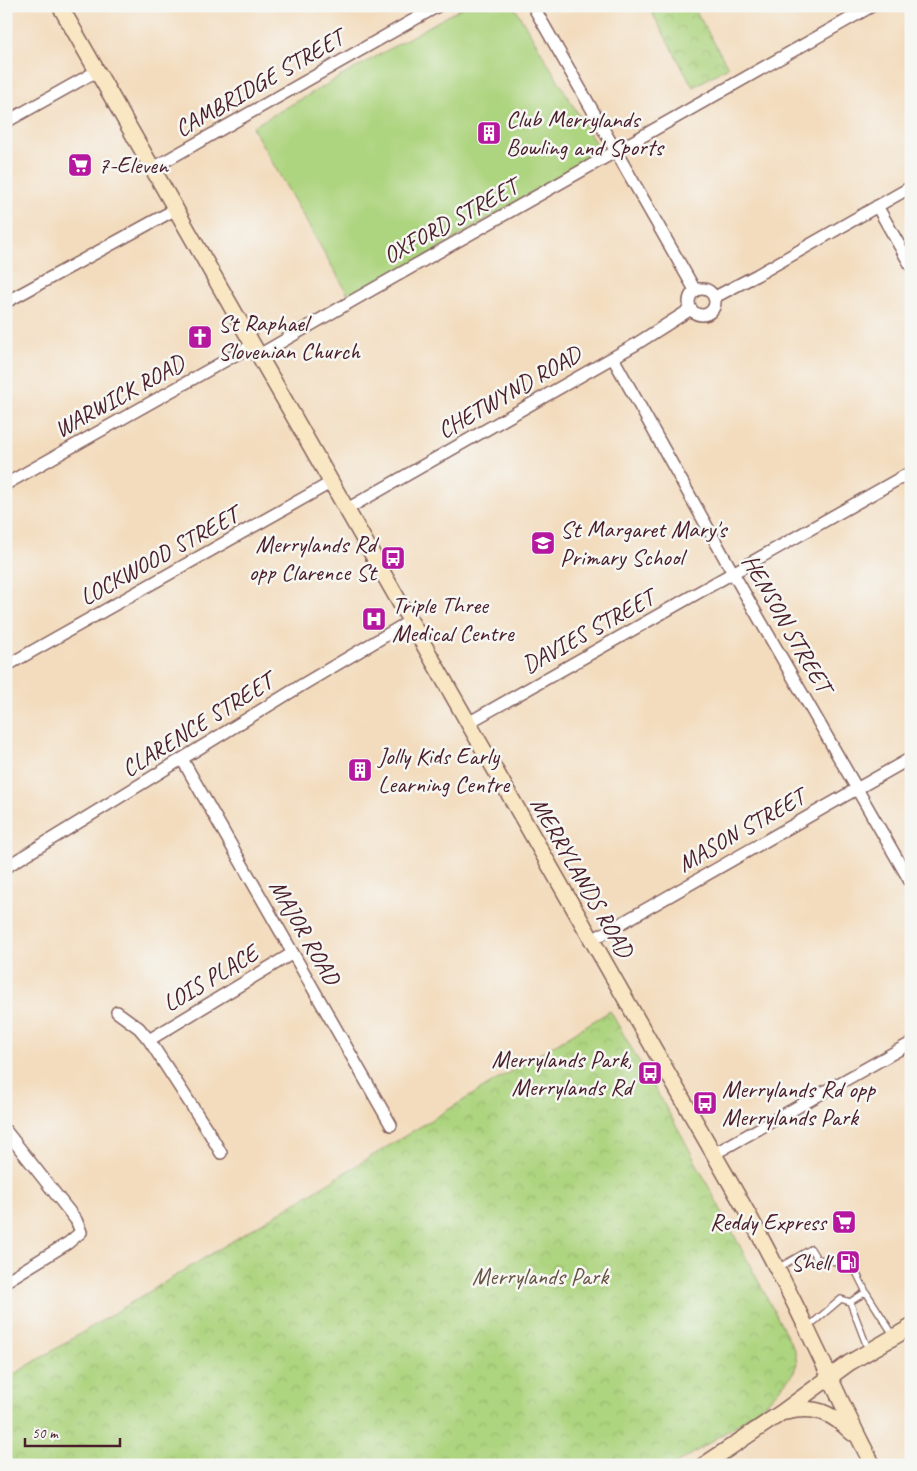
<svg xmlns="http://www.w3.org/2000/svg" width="917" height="1471" font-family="Caveat,sans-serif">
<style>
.green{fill:#add47f;stroke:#7c7a55}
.park{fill:url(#park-crowns);stroke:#7c7a55}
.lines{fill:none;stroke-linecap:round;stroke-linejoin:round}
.lane-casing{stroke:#85615e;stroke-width:8}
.street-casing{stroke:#85615e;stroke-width:14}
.secondary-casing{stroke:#85615e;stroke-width:18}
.lane{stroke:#fff;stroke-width:5.5}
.street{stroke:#fff;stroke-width:11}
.secondary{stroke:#f9e7c3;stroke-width:15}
.labels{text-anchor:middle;stroke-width:5;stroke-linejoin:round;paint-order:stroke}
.street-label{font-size:24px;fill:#4a1f2b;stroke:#f6f6f2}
.poi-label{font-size:24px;fill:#4a1f2b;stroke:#f6f6f2;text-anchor:start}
.park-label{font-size:24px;fill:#685544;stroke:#f6f6f2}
</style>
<defs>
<pattern id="park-crowns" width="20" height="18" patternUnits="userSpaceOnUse" patternTransform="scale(1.25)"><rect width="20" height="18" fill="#add47f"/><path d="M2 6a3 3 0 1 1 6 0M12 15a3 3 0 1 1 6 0" fill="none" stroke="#96b66e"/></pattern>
</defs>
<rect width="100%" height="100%" fill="#f6f6f2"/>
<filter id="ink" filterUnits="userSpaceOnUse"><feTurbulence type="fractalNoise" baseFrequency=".02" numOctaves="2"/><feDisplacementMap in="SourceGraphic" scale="10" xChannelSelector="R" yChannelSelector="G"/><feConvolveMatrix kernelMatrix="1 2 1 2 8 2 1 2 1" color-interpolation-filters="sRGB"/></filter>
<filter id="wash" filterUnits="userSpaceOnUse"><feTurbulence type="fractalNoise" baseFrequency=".0096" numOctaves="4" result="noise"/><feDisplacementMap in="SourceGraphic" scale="20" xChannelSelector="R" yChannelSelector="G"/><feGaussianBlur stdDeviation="1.12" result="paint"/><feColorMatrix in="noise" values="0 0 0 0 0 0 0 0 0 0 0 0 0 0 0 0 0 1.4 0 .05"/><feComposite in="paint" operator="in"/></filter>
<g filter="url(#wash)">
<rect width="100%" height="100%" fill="#f3dcbd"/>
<path class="green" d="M465,6H514L600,151L352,301L252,127Z"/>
<path class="park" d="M654,6H693L728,67L693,87L650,9Z
M610,1011L681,1134L795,1351L797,1364L794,1371L790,1377L765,1404L743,1421L675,1465H6V1379Z"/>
</g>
<g filter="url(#ink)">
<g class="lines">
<defs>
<path id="lane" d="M778,1268L811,1249L817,1259L852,1264L866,1292L894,1336
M850,1302L866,1292
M808,1327L841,1299L850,1302L868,1349"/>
<path id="street" d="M533,6L695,290
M6,122L97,71
M153,168L438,6
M877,206L911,266
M689 302a13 13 0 1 1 26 0a13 13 0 1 1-26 0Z
M715,297L757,275L911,187
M6,302L176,209
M259,355L352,301L872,6
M613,358L733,573L911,883
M6,484L253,345
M347,509L633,346L691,309
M6,666L332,482
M468,723L911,472
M182,759L391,1125
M6,867L302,685L410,621
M592,940L911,758
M117,1012L139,1028L149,1040L210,1134L221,1153
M149,1040L293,953
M6,1131L76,1220L81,1232L68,1243L6,1281
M714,1154L911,1043"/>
<path id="secondary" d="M60,6L748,1214C772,1258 795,1303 816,1348C835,1387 852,1427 873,1465
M786,1412C815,1405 831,1412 852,1433
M704,1465L781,1413L849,1363L911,1327"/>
</defs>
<use href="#lane" class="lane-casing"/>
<use href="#street" class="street-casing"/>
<use href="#secondary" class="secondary-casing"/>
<use href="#lane" class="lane"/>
<use href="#street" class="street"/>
<use href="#secondary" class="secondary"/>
</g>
</g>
<defs>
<symbol id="building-square" viewBox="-11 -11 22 22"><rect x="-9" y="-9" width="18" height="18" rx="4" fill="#b5179e" stroke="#f6f6f2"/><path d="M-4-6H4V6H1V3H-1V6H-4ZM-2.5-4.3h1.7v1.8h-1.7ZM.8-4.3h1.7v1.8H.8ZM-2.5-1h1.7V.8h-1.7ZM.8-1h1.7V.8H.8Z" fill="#fff"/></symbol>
<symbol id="supermarket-square" viewBox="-11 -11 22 22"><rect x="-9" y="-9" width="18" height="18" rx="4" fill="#b5179e" stroke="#f6f6f2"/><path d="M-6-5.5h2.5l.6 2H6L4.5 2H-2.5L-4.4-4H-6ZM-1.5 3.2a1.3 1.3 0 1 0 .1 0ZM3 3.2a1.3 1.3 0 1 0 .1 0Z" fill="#fff"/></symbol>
<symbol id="church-square" viewBox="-11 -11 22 22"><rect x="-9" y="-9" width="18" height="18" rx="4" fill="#b5179e" stroke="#f6f6f2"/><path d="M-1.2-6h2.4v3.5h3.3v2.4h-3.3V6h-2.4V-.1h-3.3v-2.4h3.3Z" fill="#fff"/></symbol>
<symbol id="school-square" viewBox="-11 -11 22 22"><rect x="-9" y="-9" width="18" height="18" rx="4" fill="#b5179e" stroke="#f6f6f2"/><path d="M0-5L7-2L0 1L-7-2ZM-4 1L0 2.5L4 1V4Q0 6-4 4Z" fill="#fff"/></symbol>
<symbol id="bus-square" viewBox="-11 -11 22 22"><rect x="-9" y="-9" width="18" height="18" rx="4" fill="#b5179e" stroke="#f6f6f2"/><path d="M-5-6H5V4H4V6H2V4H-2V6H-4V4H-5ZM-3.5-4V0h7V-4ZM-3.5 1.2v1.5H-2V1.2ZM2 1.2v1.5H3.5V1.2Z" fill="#fff"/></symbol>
<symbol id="hospital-square" viewBox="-11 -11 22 22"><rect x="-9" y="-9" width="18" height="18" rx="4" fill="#b5179e" stroke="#f6f6f2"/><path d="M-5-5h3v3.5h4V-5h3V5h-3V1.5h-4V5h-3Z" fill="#fff"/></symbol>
<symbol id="fuel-square" viewBox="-11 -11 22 22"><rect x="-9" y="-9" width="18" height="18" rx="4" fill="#b5179e" stroke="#f6f6f2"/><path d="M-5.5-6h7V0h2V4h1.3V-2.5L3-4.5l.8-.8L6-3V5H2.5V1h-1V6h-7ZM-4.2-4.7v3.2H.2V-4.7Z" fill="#fff"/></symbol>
</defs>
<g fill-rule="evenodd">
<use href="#building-square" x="475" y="119" width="28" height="28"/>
<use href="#supermarket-square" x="66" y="151" width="28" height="28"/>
<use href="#church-square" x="186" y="323" width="28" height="28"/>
<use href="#school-square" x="529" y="529" width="28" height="28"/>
<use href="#bus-square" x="379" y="544" width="28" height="28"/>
<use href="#hospital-square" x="360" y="605" width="28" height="28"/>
<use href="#building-square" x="346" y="756" width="28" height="28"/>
<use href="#bus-square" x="636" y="1059" width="28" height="28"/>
<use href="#bus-square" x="691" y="1089" width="28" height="28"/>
<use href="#supermarket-square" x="830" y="1208" width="28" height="28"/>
<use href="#fuel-square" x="834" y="1248" width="28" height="28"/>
</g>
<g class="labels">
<g class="street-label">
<text transform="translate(259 83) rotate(-30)" y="8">CAMBRIDGE STREET</text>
<text transform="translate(450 221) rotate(-29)" y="8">OXFORD STREET</text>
<text transform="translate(509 392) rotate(-30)" y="8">CHETWYND ROAD</text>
<text transform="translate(119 396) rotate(-29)" y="8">WARWICK ROAD</text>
<text transform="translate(159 556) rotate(-29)" y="8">LOCKWOOD STREET</text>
<text transform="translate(787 623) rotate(60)" y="8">HENSON STREET</text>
<text transform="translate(588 631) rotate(-29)" y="8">DAVIES STREET</text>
<text transform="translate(197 725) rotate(-32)" y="8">CLARENCE STREET</text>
<text transform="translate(741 830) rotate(-30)" y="8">MASON STREET</text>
<text transform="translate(582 877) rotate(60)" y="8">MERRYLANDS ROAD</text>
<text transform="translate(305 932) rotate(60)" y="8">MAJOR ROAD</text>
<text transform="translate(210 978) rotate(-31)" y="8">LOIS PLACE</text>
</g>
<g class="poi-label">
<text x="506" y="127">Club Merrylands<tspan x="506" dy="28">Bowling and Sports</tspan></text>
<text x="98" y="173">7-Eleven</text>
<text x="218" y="331">St Raphael<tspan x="218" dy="28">Slovenian Church</tspan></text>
<text x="560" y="537">St Margaret Mary's<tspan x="560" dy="28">Primary School</tspan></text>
<text x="376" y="552" text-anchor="end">Merrylands Rd<tspan x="376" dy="28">opp Clarence St</tspan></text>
<text x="392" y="613">Triple Three<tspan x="392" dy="28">Medical Centre</tspan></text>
<text x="378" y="764">Jolly Kids Early<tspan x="378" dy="28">Learning Centre</tspan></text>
<text x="632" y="1067" text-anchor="end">Merrylands Park,<tspan x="632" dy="28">Merrylands Rd</tspan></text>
<text x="722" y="1097">Merrylands Rd opp<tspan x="722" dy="28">Merrylands Park</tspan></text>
<text x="826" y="1230" text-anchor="end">Reddy Express</text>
<text x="830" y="1270" text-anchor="end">Shell</text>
</g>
<g class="park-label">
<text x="540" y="1284">Merrylands Park</text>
</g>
</g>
<rect width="917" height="1471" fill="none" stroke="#f6f6f2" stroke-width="25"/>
<path d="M25 1438v8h95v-8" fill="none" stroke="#4a1f2b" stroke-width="2.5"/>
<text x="32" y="1438" font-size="15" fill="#4a1f2b" stroke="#f6f6f2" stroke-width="4" paint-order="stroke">50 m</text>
</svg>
